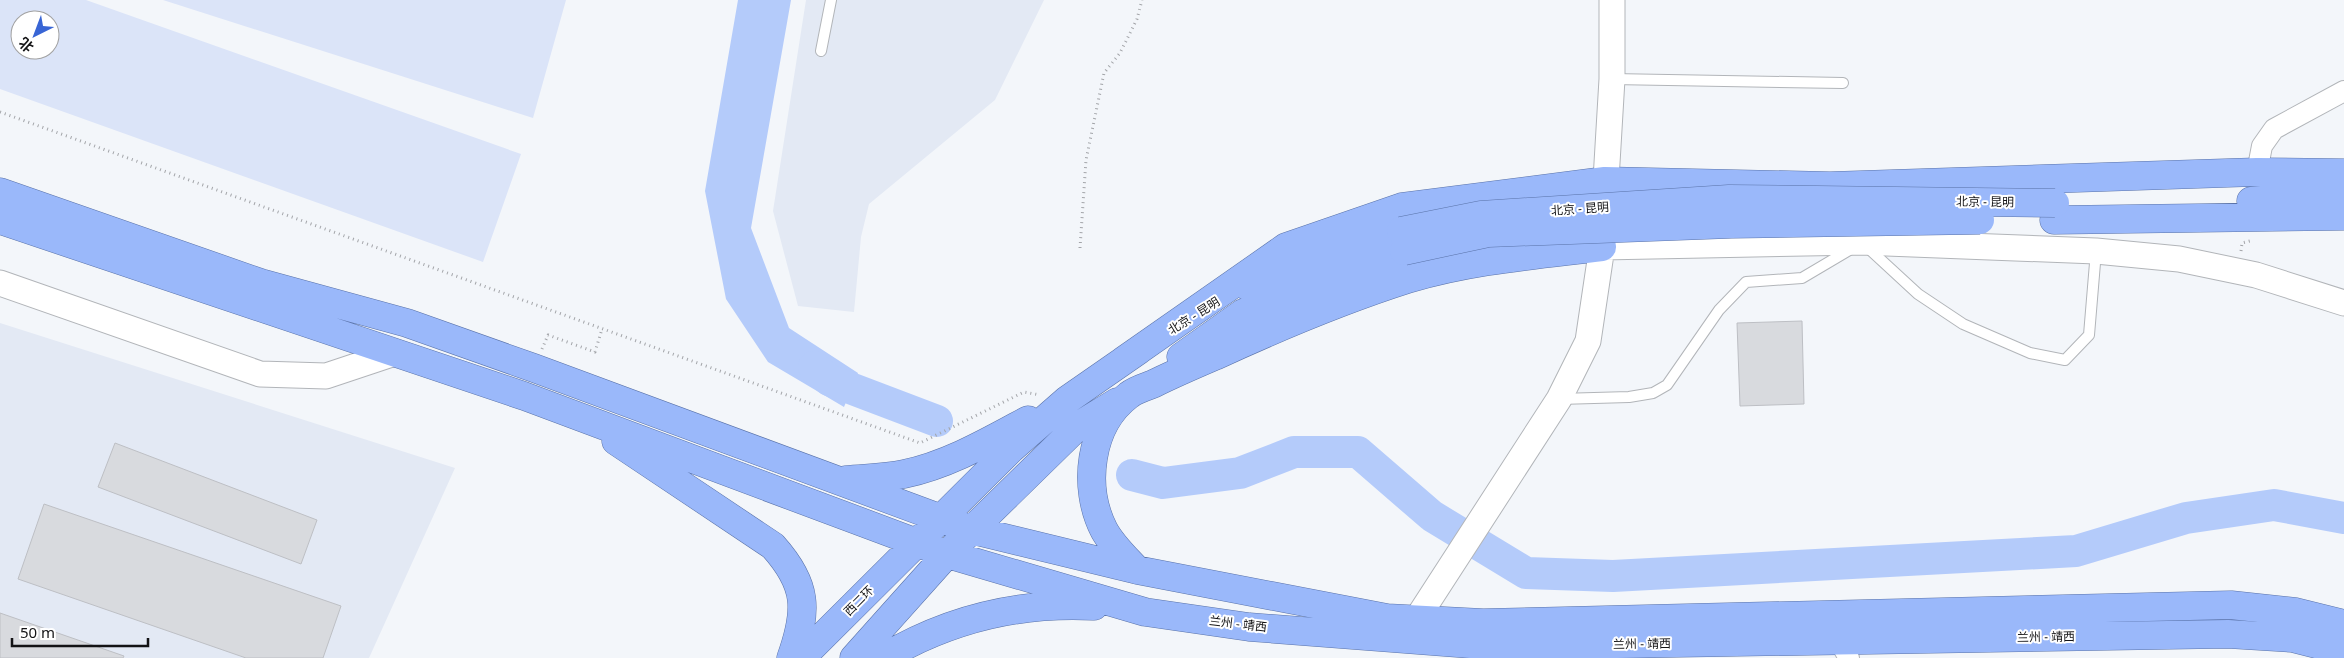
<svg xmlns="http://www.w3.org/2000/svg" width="2344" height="658" font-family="'Noto Sans','Noto Sans SC',sans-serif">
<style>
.built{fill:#e3e9f4}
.green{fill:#dbe4f8;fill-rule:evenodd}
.water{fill:#b4cbfa}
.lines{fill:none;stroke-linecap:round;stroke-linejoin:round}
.river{stroke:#b4cbfa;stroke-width:32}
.building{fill:#d8dade;stroke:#bdbfc4}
.service-casing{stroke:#b2b5b9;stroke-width:12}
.minor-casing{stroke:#b2b5b9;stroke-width:22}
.tertiary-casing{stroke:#b2b5b9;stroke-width:27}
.trunk-casing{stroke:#5a73a9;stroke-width:29}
.path{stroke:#a3a5a9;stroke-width:3;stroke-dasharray:1 4;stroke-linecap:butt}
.service{stroke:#fff;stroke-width:10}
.minor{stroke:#fff;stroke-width:20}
.tertiary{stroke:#fff;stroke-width:25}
.trunk{stroke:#9ab8fa;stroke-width:28}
.trunk-bridge-casing{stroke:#5a73a9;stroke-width:29;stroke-linecap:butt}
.trunk-bridge{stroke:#9ab8fa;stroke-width:28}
.labels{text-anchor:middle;stroke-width:4;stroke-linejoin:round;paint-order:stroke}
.street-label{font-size:12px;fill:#131315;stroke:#fff}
</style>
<rect width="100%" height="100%" fill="#f3f6fa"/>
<path class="built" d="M806,0H1044L995,100L869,204L861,237L854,312L798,306L773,211Z
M0,323L455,468L369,658H0Z"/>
<path class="green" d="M0,0H86L521,154L483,262L0,89ZM20,20H50V50H20Z
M163,0H566L533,118Z"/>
<path class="water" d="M738,0H791L751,228L789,328L858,373L844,407L768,362L726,299L705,191Z"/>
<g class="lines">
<path class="river" d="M814,367L829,380L937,421
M1132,475L1163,483L1240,473L1294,452H1358L1432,516L1526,573L1613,576L2076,551L2186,518L2274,505L2344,518"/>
</g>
<path class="building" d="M1802,321L1804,404L1740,406L1737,323Z
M115,443L317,520L301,564L98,487Z
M44,504L341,606L323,658H246L18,579Z
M0,613L124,656L123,658H0Z"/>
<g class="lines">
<defs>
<path id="service" d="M821,51L831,0
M1612,79L1843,83
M1867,247L1918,294L1963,324L2030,353L2065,360L2089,335L2096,251
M1559,399L1629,397L1653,393L1667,385L1719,310L1746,282L1802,278L1851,249"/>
<path id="minor" d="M2257,172L2262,146L2274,129L2344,91
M1839,641L1849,658"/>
<path id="tertiary" d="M1602,247L1861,242L2096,251L2179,259L2256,275L2344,303
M0,283L260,374L326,376L395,353
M1416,620L1559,399L1588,341L1602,247L1612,79V0"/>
<path id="trunk" d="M0,192L261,283L407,323L534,368L972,530L1137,570L1387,618L1483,623L2231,605L2296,612L2344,624
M2251,201L2344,194
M0,220L524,396L947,554L1145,612L1249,627L1496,646L2228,634L2292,638L2344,651
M2054,220L2344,216
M1247,286L1401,231
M1181,357L1243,313L1404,251
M1123,361L1286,247L1402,207L1605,181L1830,186L2257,172L2344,173
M616,441L773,546C808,585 808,610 791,658
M846,480C865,478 885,478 904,474C948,465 989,441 1028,420
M1137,570C1125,557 1112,545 1104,530C1082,487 1089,425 1129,395C1135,390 1145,387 1153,384C1173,374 1194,365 1215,356C1278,327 1342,300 1408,279C1471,260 1537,255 1602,247
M801,658L1011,449L1067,400L1139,350
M854,658L947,554L1078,426L1117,402
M883,658C947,620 1019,602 1094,606"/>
</defs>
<use href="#service" class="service-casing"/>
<use href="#minor" class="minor-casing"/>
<use href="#tertiary" class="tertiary-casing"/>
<use href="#trunk" class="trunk-casing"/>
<path class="path" d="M0,112L920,443L1024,392L1040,395
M1080,248L1086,160L1104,73L1120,53L1137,19L1142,0
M2241,251L2242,243L2250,241
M542,349L548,335L595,352L602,329"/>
<use href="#service" class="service"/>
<use href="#minor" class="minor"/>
<use href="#tertiary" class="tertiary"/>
<use href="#trunk" class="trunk"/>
<defs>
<path id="trunk-bridge" d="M1401,231L1481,215L1729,199L2055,203
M1404,251L1488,233L1731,224L1980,220"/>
</defs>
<use href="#trunk-bridge" class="trunk-bridge-casing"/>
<use href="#trunk-bridge" class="trunk-bridge"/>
</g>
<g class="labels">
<g class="street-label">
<text transform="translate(1985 202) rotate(1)" y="4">北京 - 昆明</text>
<text transform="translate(1580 209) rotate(-4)" y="4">北京 - 昆明</text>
<text transform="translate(1194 316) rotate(-32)" y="4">北京 - 昆明</text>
<text transform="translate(859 601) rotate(-45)" y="4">西二环</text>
<text transform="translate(1238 624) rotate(7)" y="4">兰州 - 靖西</text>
<text transform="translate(2046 637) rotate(-1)" y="4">兰州 - 靖西</text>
<text transform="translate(1642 644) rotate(-1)" y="4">兰州 - 靖西</text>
</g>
</g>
<g transform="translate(35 35) rotate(222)"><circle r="24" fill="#ffffff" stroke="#a1a1a1"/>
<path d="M0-4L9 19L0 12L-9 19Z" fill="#3865d5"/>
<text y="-8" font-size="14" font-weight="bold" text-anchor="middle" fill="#131315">北</text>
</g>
<path d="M12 638v8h136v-8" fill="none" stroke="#131315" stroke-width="2.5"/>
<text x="20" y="638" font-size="15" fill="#131315" stroke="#ffffff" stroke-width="4" paint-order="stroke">50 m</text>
</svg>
